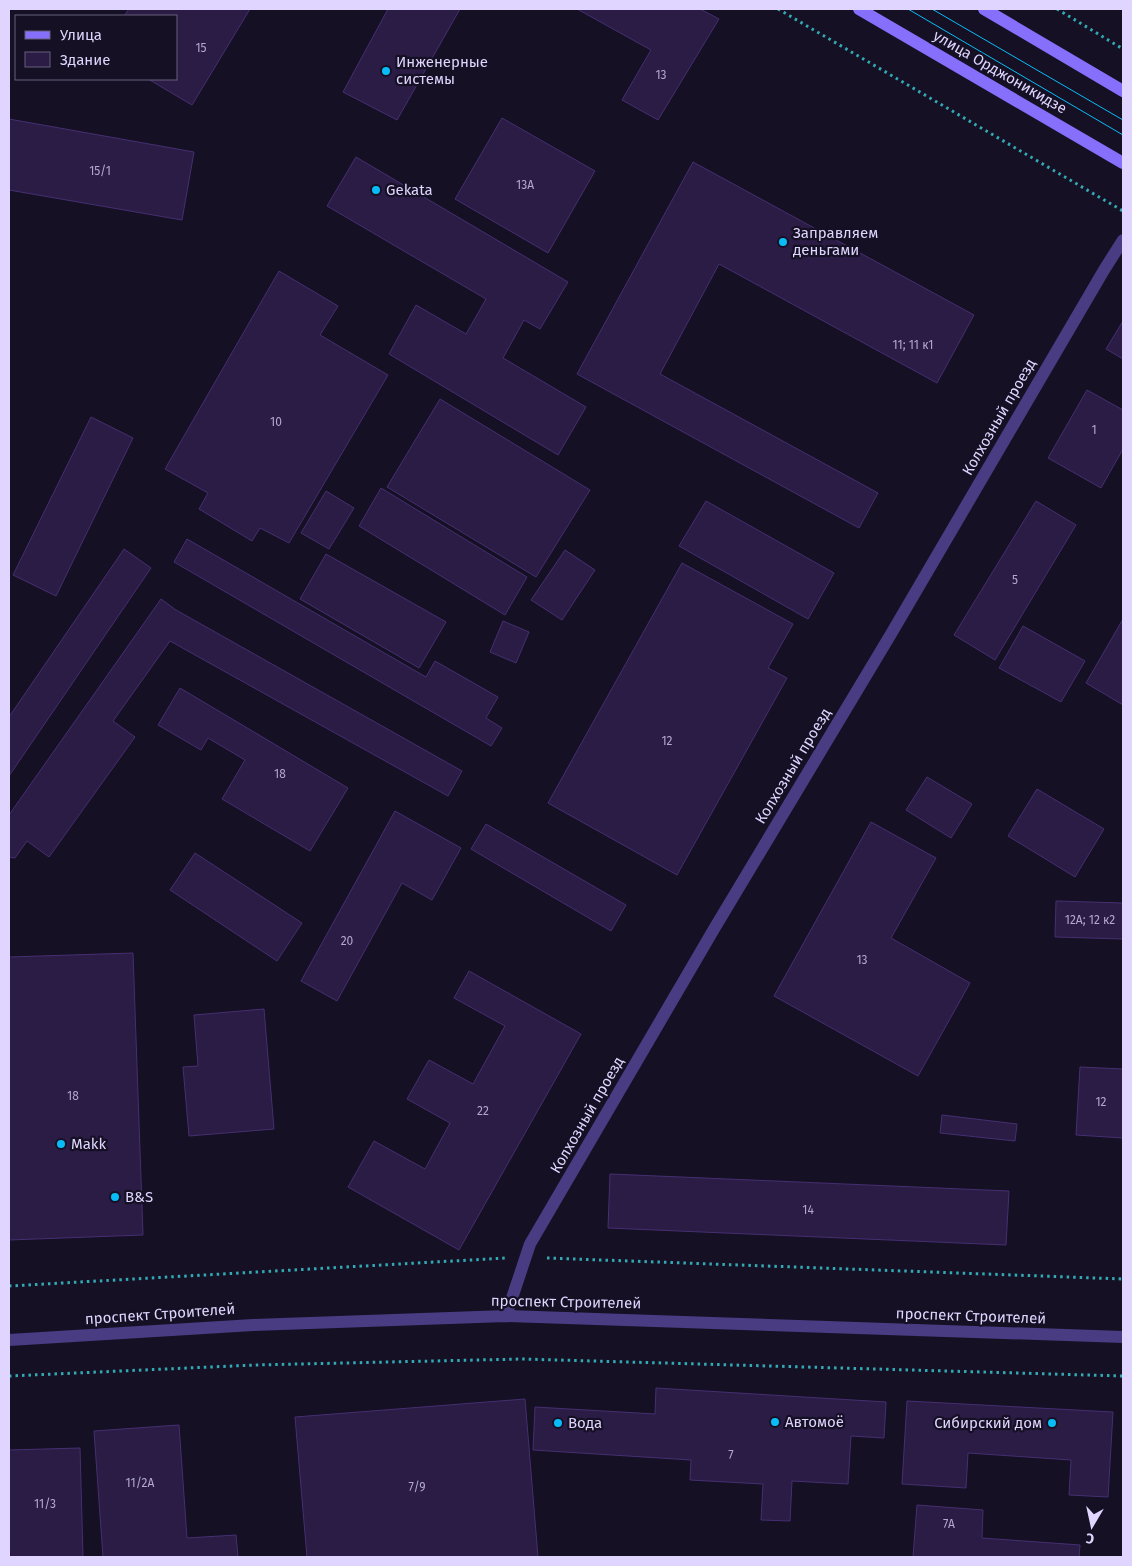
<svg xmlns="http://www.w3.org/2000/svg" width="1132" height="1566" font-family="'Fira Sans',sans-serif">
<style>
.building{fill:#2a1c45;stroke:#452f71}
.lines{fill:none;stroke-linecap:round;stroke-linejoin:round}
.path{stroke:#33a9b4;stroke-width:3;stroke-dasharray:2.5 4;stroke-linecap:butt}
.tertiary{stroke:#493c82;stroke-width:12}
.secondary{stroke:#866ffb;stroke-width:12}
.tram{stroke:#08bdf7;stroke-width:1}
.poi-dot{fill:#08bdf7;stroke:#161025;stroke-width:2}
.labels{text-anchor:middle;stroke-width:4.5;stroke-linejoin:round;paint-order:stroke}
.number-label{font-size:12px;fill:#b2a7d0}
.poi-label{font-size:15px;fill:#dfd5fe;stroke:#161025;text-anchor:start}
.street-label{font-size:15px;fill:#dfd5fe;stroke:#161025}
</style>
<rect width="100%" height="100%" fill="#161025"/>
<path class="building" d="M129,9H250L192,105L148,79H176V16H124Z
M388,9H460L397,120L343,92Z
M577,9H700L719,19L658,120L622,100L651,50Z
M502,118L595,171L548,253L455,199Z
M9,119L194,152L182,220L9,190Z
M356,157L568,282L540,329L524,320L503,358L586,407L558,455L389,354L416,305L466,334L486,299L327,206Z
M693,162L974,315L937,383L719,264L660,374L878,493L859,528L577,374Z
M279,271L338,306L320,335L388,375L289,543L260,528L252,541L199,509L208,493L165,469Z
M1123,321V359L1106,349Z
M1087,390L1123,410V449L1101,488L1048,458Z
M440,399L590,490L536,577L387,487Z
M91,417L133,438L56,596L13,575Z
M381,488L527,577L505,615L359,526Z
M326,491L354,508L329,549L301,533Z
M706,501L834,573L808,619L679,546Z
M1036,501L1076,525L995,660L954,635Z
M187,539L426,677L435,661L498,697L486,718L502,728L491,746L174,562Z
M124,549L151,568L9,776V717Z
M565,550L595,570L562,620L531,600Z
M326,554L446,622L419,668L300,599Z
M682,563L793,624L768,668L787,678L677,875L548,803Z
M161,599L176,610L462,771L448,796L170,641L113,721L135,737L49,857L27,841L15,858L9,857V815Z
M1123,619V705L1086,683Z
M503,621L529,632L516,663L490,652Z
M1023,626L1085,661L1061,702L999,668Z
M180,688L348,788L310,851L222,799L245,760L208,738L201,750L158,725Z
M927,777L972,804L951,838L906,810Z
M1037,789L1104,829L1075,877L1008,836Z
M395,811L461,848L432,900L402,883L337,1001L301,981Z
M871,822L936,858L891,938L970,983L918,1076L774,996Z
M486,824L626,905L611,931L471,849Z
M195,853L302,923L277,961L170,890Z
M1056,901L1123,903V939L1055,937Z
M133,953L143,1235L9,1240V957Z
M469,971L581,1034L459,1250L348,1187L374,1141L425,1169L450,1123L407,1099L429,1060L473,1084L505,1026L454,998Z
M264,1009L274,1129L189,1136L183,1067L198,1066L194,1015Z
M1080,1067L1123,1069V1138L1076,1135Z
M942,1115L1017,1124L1015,1141L940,1133Z
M610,1174L1009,1191L1006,1245L608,1228Z
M656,1388L886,1402L884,1438L851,1436L848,1484L792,1481L790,1521L761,1520L763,1484L690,1480L691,1460L533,1450L535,1407L655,1414Z
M525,1399L538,1557H307L295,1417Z
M907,1401L1113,1412L1108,1497L1069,1495L1071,1460L968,1453L966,1488L902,1484Z
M179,1425L187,1538L236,1535L238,1557H103L94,1431Z
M80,1448L83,1557H9V1450Z
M917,1505L983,1510L982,1538L1080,1545L1079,1557H913Z"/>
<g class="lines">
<path class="path" d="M778,9L1123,211
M1057,9L1123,49
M547,1258L1123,1279
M9,1286L506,1258
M9,1376L255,1365L522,1359L1123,1376"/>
<path class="tertiary" d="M506,1316L530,1244L714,929L891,634L1104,270L1123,240
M9,1340L253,1325L506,1316L1123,1337"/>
<path class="secondary" d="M859,9L1123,163
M984,9L1123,91"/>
<path class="tram" d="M908,9L1123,135
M932,9L1123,120"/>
</g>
<g class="poi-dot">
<circle cx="386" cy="71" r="5"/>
<circle cx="376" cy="190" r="5"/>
<circle cx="783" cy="242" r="5"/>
<circle cx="61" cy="1144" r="5"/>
<circle cx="115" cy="1197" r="5"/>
<circle cx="775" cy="1422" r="5"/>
<circle cx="558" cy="1423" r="5"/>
<circle cx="1052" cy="1423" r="5"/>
</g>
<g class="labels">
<g class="number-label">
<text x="201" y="52">15</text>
<text x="661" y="79">13</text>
<text x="100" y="175">15/1</text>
<text x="525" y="189">13А</text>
<text x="913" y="349">11; 11 к1</text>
<text x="276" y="426">10</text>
<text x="1094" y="434">1</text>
<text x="1015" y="584">5</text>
<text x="667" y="745">12</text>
<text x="280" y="778">18</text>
<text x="1090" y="924">12А; 12 к2</text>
<text x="347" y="945">20</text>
<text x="862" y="964">13</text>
<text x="73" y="1100">18</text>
<text x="1101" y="1106">12</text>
<text x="483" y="1115">22</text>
<text x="808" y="1214">14</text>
<text x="731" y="1459">7</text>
<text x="140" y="1487">11/2А</text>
<text x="417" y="1491">7/9</text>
<text x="45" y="1508">11/3</text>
<text x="949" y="1528">7А</text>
</g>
<g class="poi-label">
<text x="396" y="67">Инженерные<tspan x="396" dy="17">системы</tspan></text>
<text x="386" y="195">Gekata</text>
<text x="793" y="238">Заправляем<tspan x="793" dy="17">деньгами</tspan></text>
<text x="71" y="1149">Makk</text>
<text x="125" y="1202">B&amp;S</text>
<text x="785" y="1427">Автомоё</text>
<text x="568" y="1428">Вода</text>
<text x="1042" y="1428" text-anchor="end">Сибирский дом</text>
</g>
<g class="street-label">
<text transform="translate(1000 72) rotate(30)" y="5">улица Орджоникидзе</text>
<text transform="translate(999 417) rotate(-60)" y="5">Колхозный проезд</text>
<text transform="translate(793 766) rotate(-59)" y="5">Колхозный проезд</text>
<text transform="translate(587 1115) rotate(-60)" y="5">Колхозный проезд</text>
<text transform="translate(566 1302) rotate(1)" y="5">проспект Строителей</text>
<text transform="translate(160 1314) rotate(-4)" y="5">проспект Строителей</text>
<text transform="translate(971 1316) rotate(2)" y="5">проспект Строителей</text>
</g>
</g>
<rect width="1132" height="1566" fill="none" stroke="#dfd5fe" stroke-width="20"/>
<rect x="15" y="15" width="162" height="65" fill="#161025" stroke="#665f7c"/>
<rect x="25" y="31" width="25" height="8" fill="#866ffb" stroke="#665f7c"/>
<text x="60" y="40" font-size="15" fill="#dfd5fe">Улица</text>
<rect x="25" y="52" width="25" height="15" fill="#2a1c45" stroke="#665f7c"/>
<text x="60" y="65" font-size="15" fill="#dfd5fe">Здание</text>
<g transform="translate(1092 1526) rotate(189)" stroke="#161025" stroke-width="4" paint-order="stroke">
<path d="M0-4L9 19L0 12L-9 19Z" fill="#dfd5fe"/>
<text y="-8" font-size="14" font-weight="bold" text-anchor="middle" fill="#dfd5fe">С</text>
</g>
</svg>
